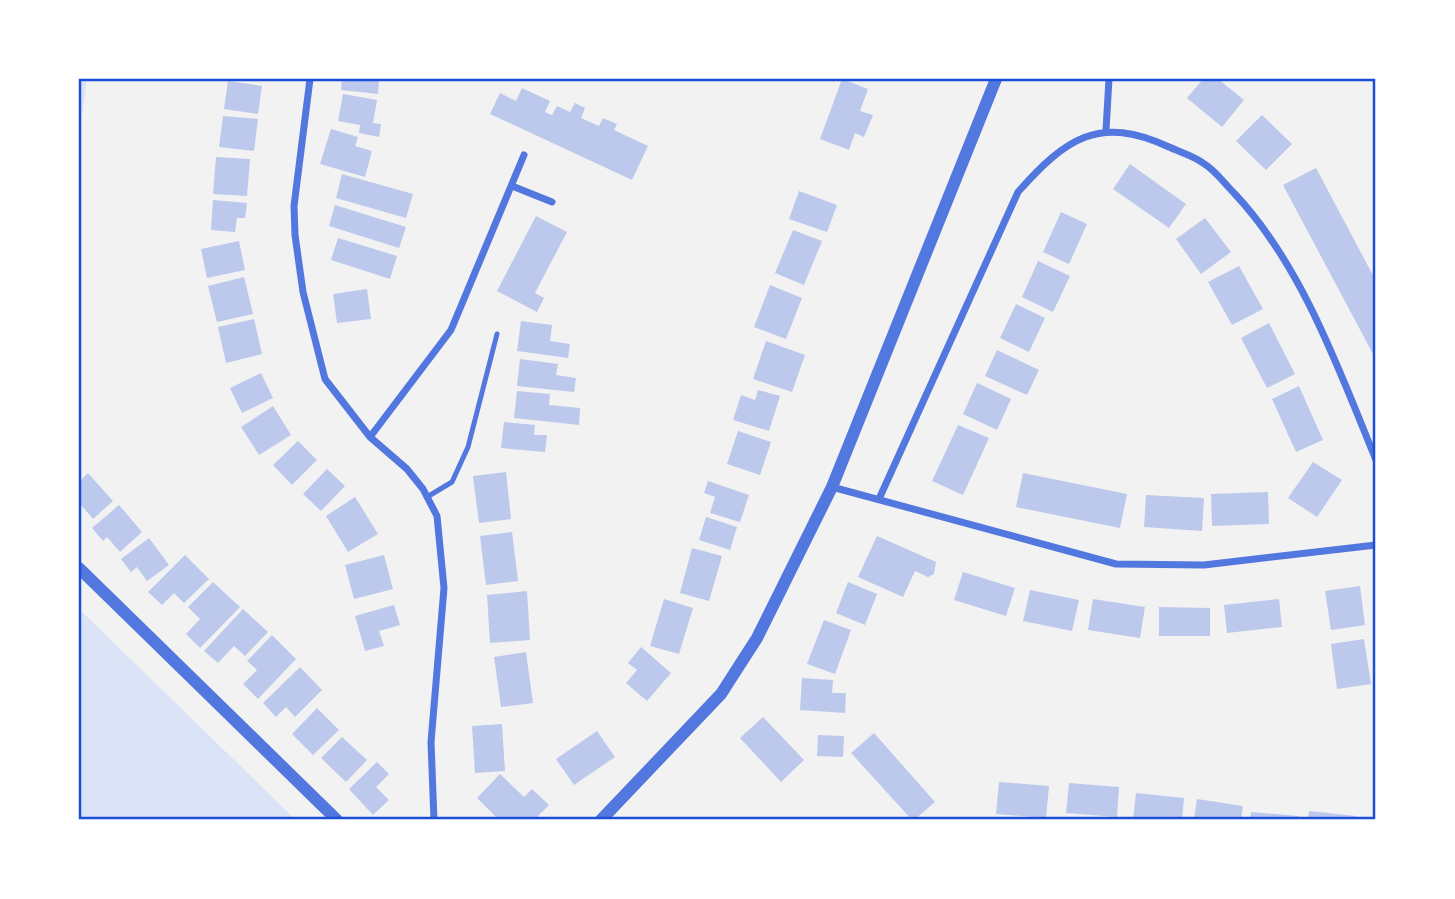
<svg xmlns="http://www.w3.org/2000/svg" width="1455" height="899" font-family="'Fira Sans',sans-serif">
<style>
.green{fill:#dbe4f7}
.building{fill:#bdc9ec}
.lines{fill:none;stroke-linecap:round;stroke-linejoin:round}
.service{stroke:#5277de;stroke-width:5}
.minor{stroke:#5277de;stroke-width:7}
.tertiary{stroke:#5277de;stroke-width:12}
.neatline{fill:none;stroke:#1d4ed8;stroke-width:2.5}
</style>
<rect width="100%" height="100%" fill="#f2f2f2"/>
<path class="green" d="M79,79H87L79,135Z
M79,609L296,820H79Z"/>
<path class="building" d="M342,79H379L378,94L341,90Z
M842,79L868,89L860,111L873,115L864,137L855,133L849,150L820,139Z
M1203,79H1218L1244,100L1222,127L1187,98Z
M228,81L262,86L258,114L224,109Z
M522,88L550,101L545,112L552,115L557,106L570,112L575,103L585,108L581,118L599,126L603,118L617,124L614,130L648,146L632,180L490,114L500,93L516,101Z
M343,94L377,100L373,123L381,124L379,137L359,133L360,125L338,121Z
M1262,115L1292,144L1266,170L1236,141Z
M223,116L258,119L254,151L219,147Z
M331,129L358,137L355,146L372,151L365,177L320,164Z
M216,157L250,159L247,196L213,194Z
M1130,164L1186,204L1169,228L1113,189Z
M1316,168L1376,281V353L1373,354L1283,185Z
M342,174L413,194L406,218L336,198Z
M799,191L837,205L827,232L789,219Z
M213,200L247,203L245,218H237L235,232L211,230Z
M335,205L406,227L399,248L329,226Z
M1061,212L1087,224L1069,264L1043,252Z
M536,216L567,232L535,293L544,298L537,312L497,291Z
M1205,218L1231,252L1201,274L1176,239Z
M793,230L822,241L804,285L775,273Z
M338,238L397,256L390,279L331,260Z
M239,241L245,270L207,278L201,249Z
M1038,261L1070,276L1053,312L1022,297Z
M1239,266L1263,309L1232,325L1208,282Z
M244,277L253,314L217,322L208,286Z
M770,285L802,298L786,339L754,327Z
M367,289L371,319L337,323L333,294Z
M1016,304L1045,318L1029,352L1000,338Z
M254,319L262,354L226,363L218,327Z
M521,321L552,325L550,341L570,344L568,358L517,351Z
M1269,323L1295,374L1267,388L1241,338Z
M766,341L805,355L792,392L753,379Z
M997,350L1039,370L1027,395L985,376Z
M520,359L558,364L556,375L576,378L574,392L517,386Z
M261,373L273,398L242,413L230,388Z
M977,383L1011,399L997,430L963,414Z
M1299,386L1323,440L1296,452L1272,399Z
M758,390L780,396L769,431L733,420L741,395L755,400Z
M517,391L550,394L549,405L580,408L579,425L514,418Z
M273,406L291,435L259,455L241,427Z
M504,422L535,425L534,435H547L545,452L501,448Z
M958,425L989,438L963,495L932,481Z
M738,431L771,442L760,475L727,464Z
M298,441L317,460L292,485L273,465Z
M1313,462L1342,480L1317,517L1288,498Z
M327,469L345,486L321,511L303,494Z
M506,472L511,519L479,523L473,476Z
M88,473L113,501L93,519L81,505L79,507V482Z
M1023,473L1127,494L1120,528L1016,507Z
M708,481L749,495L740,522L710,513L715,497L704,493Z
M1268,492L1269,524L1212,526L1211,494Z
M1146,495L1204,498L1202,531L1144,527Z
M355,497L378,534L348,552L326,516Z
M119,505L142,532L120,552L107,537L103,541L92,528Z
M706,517L737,527L730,550L699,540Z
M512,532L518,581L486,585L480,536Z
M877,536L936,562L934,574L928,577L915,571L903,597L858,577Z
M149,538L169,565L147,581L137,567L131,572L121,559Z
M692,548L722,556L709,601L680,593Z
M185,555L209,579L184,603L174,593L162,605L148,592Z
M384,555L393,589L354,599L345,565Z
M963,572L1015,588L1006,616L954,600Z
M213,582L240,607L200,648L186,634L200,619L188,607Z
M848,582L877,594L865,625L836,613Z
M1360,586L1365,625L1331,630L1325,591Z
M1030,590L1079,600L1072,631L1023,621Z
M527,591L530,640L490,643L487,595Z
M664,599L693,608L679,654L650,646Z
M1093,599L1145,607L1140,638L1088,630Z
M1279,599L1282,627L1227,633L1224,605Z
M394,605L400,625L379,631L384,646L365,651L355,616Z
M1159,607L1210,608V636H1159Z
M243,609L268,632L245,656L234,646L218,663L204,651Z
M824,620L851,630L835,674L807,664Z
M272,635L296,659L258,699L243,684L257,670L247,661Z
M1364,639L1371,684L1337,689L1331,644Z
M641,647L671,673L647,701L626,683L637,670L628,663Z
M526,652L533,703L501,707L494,657Z
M300,667L322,690L295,717L286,707L276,717L263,703Z
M802,678L833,680L832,693H846L845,713L800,710Z
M317,708L339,730L313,755L292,734Z
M763,717L804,760L781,782L740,738Z
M502,724L505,771L475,773L472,726Z
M597,731L615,757L574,785L556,759Z
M874,733L935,802L914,820H912L851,753Z
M818,735L844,736L843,757L817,756Z
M342,737L367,760L346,782L321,758Z
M377,762L389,774L376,787L389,800L373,815L349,789Z
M500,774L524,797L532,789L549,805L534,820H499L477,798Z
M999,782L1049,786L1046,818L996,814Z
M1069,783L1119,787L1117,817L1066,813Z
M1136,793L1184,798L1182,820H1133Z
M1197,799L1243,806L1241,820H1194Z
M1309,811L1356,816V820H1308Z
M1251,812L1299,816L1298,820H1250Z"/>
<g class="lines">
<path class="service" d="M427,497L452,482L468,447L497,334"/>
<path class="minor" d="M310,79L294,206L295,235L303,292L325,379L370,437L407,469L423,489L437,516L444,588L431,742L434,820
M1106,130L1109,79
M512,186L552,202
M370,437L451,330L524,155
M832,487L1116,564L1204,565L1376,545
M879,499L1018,192C1065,139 1099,114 1169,147C1180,152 1194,156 1203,163C1215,170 1224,183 1234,193C1302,265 1339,370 1376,460"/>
<path class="tertiary" d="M79,568L337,820
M601,820L721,694L757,638L832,487L996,79"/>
</g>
<rect width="1455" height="899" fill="none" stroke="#ffffff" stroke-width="161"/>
<rect x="80" y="80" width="1294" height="738" class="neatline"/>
</svg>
